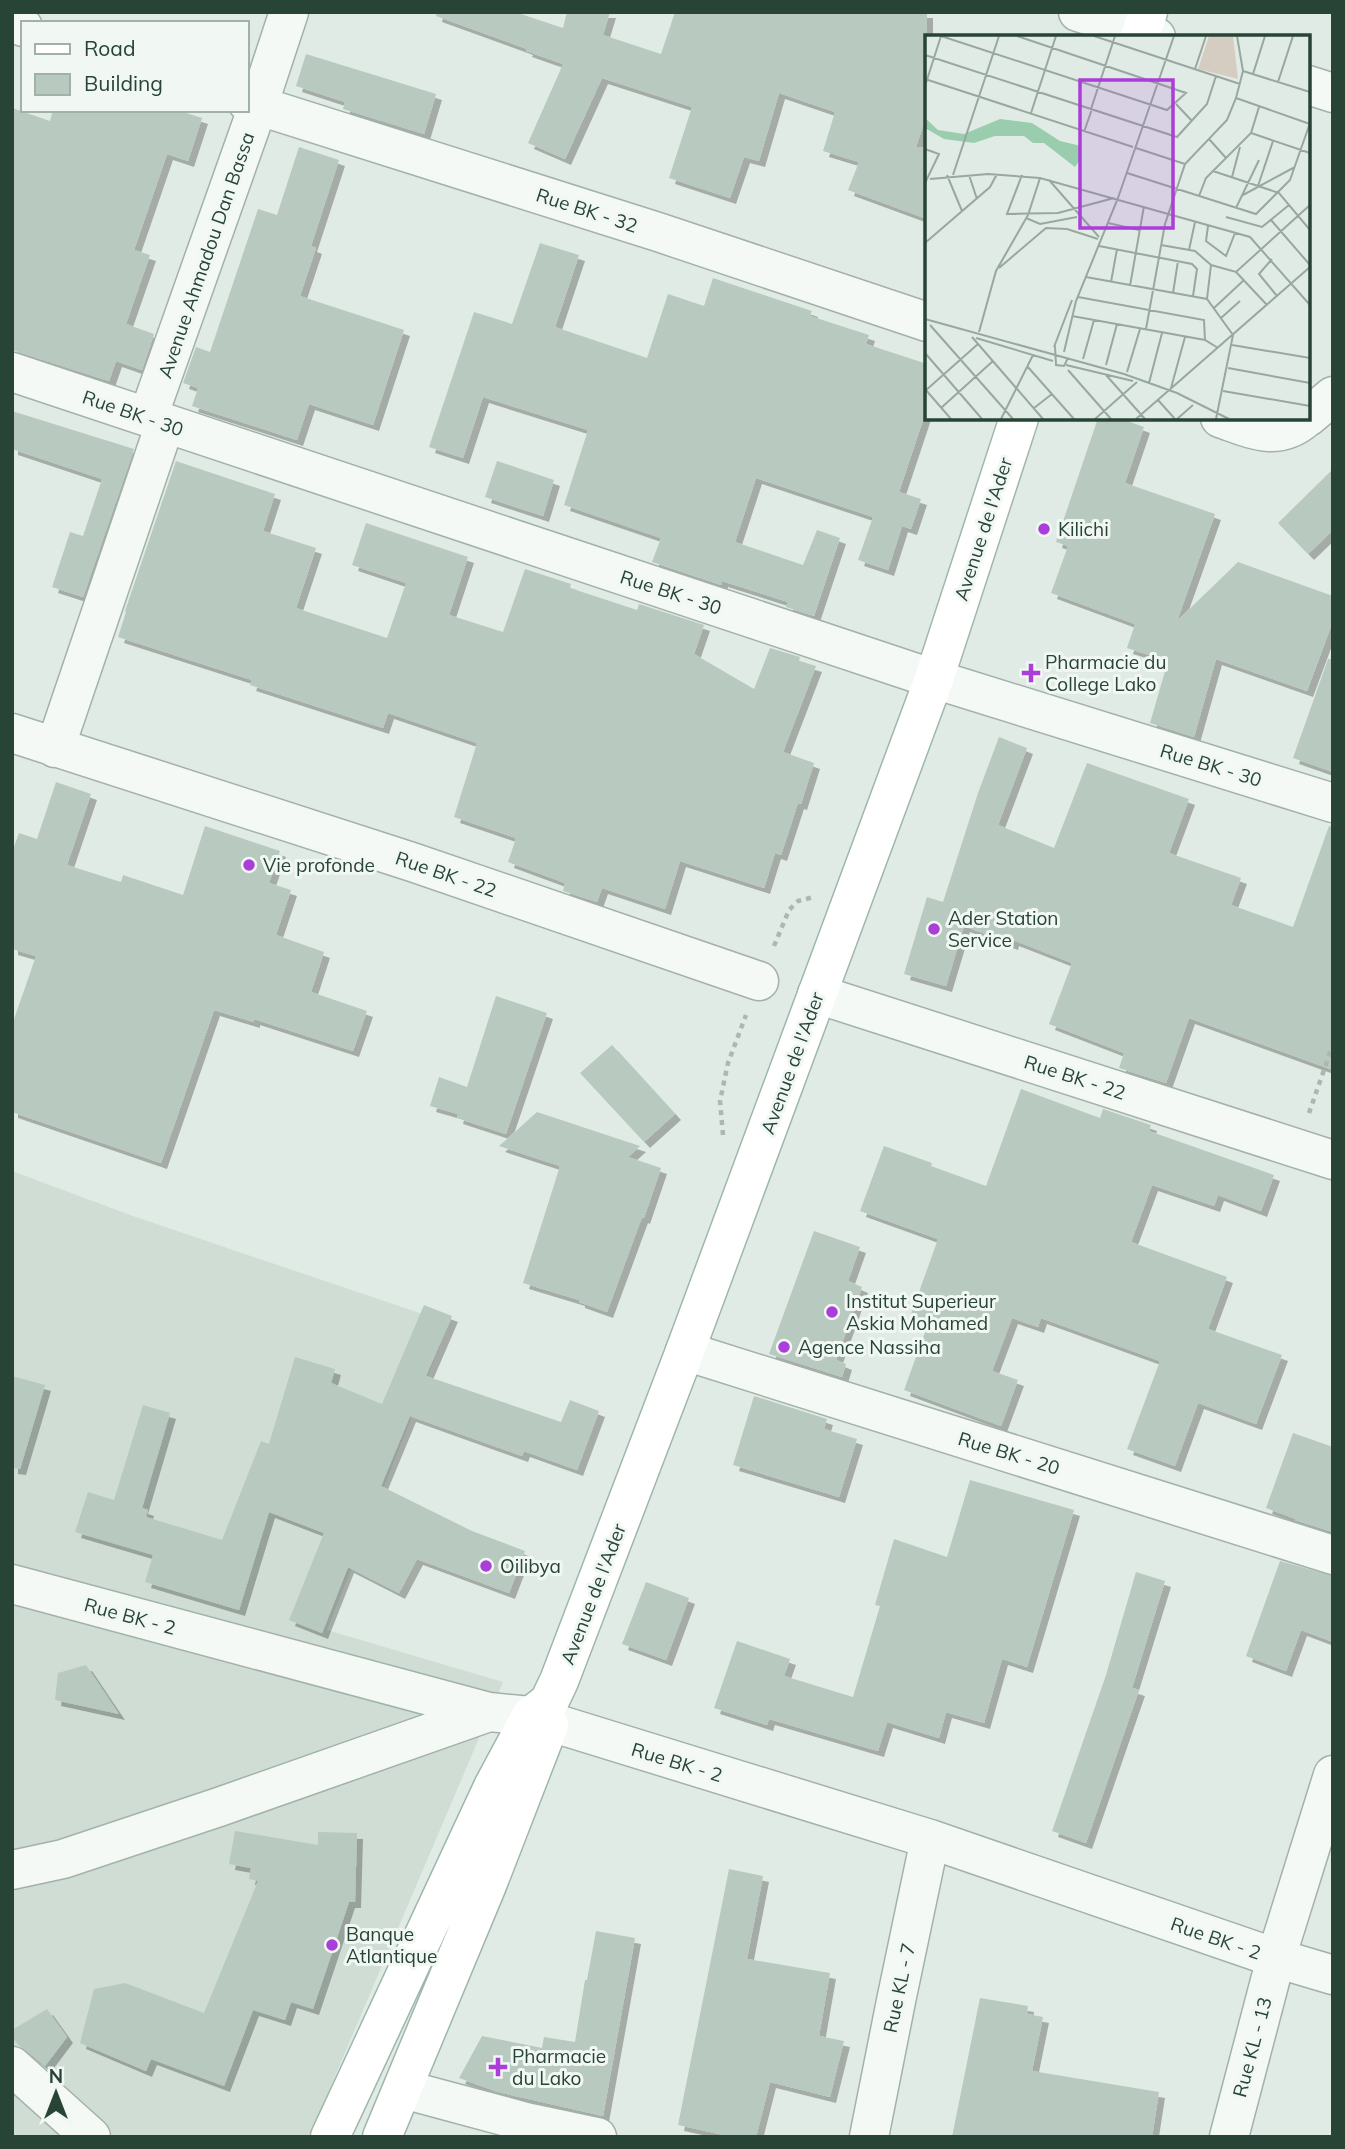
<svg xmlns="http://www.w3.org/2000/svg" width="1345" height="2149" font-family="Mulish,sans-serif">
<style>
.built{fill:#cfddd5}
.building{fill:#b8c9c0;filter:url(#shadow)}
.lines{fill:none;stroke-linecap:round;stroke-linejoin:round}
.minor-casing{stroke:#a2b2aa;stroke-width:41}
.major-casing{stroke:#9fb7aa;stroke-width:41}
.path{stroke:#abb8b1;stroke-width:4.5;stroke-dasharray:5 5;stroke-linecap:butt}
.minor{stroke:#f4f9f6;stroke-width:38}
.major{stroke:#fff;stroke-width:38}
.poi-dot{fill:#ab3dd8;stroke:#f1f8f4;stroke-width:2.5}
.labels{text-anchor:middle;stroke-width:6;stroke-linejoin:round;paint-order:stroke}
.street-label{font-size:19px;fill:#284436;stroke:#f1f8f4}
.poi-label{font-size:19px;fill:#284436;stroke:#f1f8f4;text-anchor:start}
.inset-road{fill:none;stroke:#97a89f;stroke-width:2}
.view{fill:#ab3dd8;fill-opacity:0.15;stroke:#ab3dd8;stroke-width:3.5}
.inset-edge{fill:none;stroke:#284436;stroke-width:3.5}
</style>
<defs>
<filter id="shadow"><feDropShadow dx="6" dy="6" stdDeviation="0" flood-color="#0004"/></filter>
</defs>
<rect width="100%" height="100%" fill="#e1ebe5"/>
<path class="built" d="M12,1171L133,1216L449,1323L327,1630L503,1682L309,2137H12Z"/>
<path class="building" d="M437,12H515L563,28L567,12H610L603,35L661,54L675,12H927V114L916,147L927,148V219L848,190L859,162L823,151L835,112L779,93L759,161L744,157L730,198L669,178L692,107L602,78L565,159L528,143L563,64L526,51L527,49L436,16Z
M306,54L436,94L424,134L343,109L345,102L296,86Z
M12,108L50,121L53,110H177L202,118L188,161L167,154L134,250L150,255L126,324L154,334L142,370L116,361L109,381L12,350Z
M299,147L339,160L311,246L316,248L300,296L404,330L373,425L309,404L297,440L192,406L198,388L183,383L196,347L210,352L258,209L277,215Z
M540,243L579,255L555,327L647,358L668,294L704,306L713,278L812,311L810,316L869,335L866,344L927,364V408L899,492L921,499L911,529L902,526L888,570L858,560L873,517L756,478L735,542L803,565L817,530L840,538L814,616L786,607L788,602L722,581L721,585L652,562L661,538L564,505L588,430L483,397L463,458L429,447L474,312L512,324Z
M12,411L134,449L83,597L52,587L70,532L83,536L102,479L12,449Z
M1098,418H1119L1144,427L1125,483L1215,514L1177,621L1238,562L1333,596V621L1307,691L1216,659L1194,737L1150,723L1168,661L1127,648L1135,624L1051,593L1068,546L1056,542Z
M176,461L275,494L263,531L316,548L296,608L387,638L406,583L352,565L366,523L468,557L449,615L503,632L525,569L571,584L570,588L637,610L639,604L704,625L694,654L754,689L770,648L800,657L799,661L816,666L783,752L814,763L801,804L798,803L781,855L775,853L764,888L680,861L665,909L602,888L597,902L563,891L565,883L508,862L516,838L454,817L477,743L388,713L383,728L250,685L252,680L118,637L126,612L125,611Z
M497,461L554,480L543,516L485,497Z
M1333,469V530L1308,554L1278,523Z
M1328,659H1333V772L1293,758Z
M999,737L1027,748L998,825L1054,848L1087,763L1189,799L1169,853L1241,878L1231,905L1293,927L1329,826L1333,827V1070L1189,1018L1166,1083L1119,1068L1124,1053L1049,1024L1072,963L1013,940L1012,944L964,926L946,986L904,974L927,897L943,902L978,793Z
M56,782L91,794L67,865L121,882L123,875L183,895L205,826L280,851L269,883L291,890L276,935L324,952L311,992L367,1011L353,1051L254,1019V1022L214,1010L161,1163L12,1112V1025L36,956L12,949V852L19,833L37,839Z
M496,996L547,1013L506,1134L457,1118L458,1114L430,1106L439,1077L467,1087Z
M612,1045L675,1114L644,1142L580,1073Z
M1021,1089L1100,1118L1103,1109L1151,1125L1149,1131L1274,1175L1261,1211L1218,1195L1214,1206L1152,1185L1131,1242L1227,1277L1208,1329L1282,1355L1256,1424L1198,1403L1175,1466L1127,1449L1160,1361L1041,1318L1038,1327L1012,1318L992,1371L1018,1380L1001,1426L904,1390L928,1324L910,1317L938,1239L860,1211L884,1146L932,1163L931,1166L986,1186Z
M537,1112L640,1146L628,1157L661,1168L644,1218L642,1217L607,1312L579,1302V1300L523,1283L560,1166L499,1146Z
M814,1231L860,1247L848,1281L862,1287L836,1360L846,1364L842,1377L769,1354Z
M424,1305L452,1316L426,1376L561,1422L570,1400L599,1411L577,1470L524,1451L522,1456L410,1416L381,1486L472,1531L525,1551L509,1593L417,1559L399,1593L348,1567L322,1633L289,1620L324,1533L269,1512L239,1610L145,1582L153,1555L75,1532L88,1492L114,1500L143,1405L170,1413L142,1508L148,1510L146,1517L222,1540L261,1441L269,1444L295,1357L335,1369L331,1383L382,1404Z
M12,1376L45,1385L20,1469L12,1468Z
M754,1396L827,1419L824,1429L857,1439L839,1497L733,1465Z
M1293,1433L1333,1447V1532L1295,1520L1296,1519L1266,1508Z
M970,1480L1074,1510L1027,1667L1002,1659L984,1723L946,1712L939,1738L887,1722L878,1751L769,1719L767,1725L714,1708L737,1641L790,1659L784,1676L853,1697L880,1606L875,1605L894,1539L947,1557Z
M1280,1561L1333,1576V1642L1301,1630L1286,1671L1246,1656Z
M1136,1572L1165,1581L1132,1688L1139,1690L1086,1843L1052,1831L1106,1675Z
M646,1582L689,1598L666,1660L622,1644Z
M86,1665L119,1714L55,1700L58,1673Z
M235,1831L318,1845V1832L357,1833L355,1902H349L313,2009L291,2002L285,2020L253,2010L224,2086L151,2059L146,2071L80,2043L94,1989L125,1983L204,2013L258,1881L249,1879L251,1868L229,1864Z
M729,1869L763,1876L747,1959L830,1973L819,2036L844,2041L830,2097L770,2082L756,2137H733L678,2125Z
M596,1931L635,1938L603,2116L498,2092L459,2078L482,2036L542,2048L544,2037L575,2042L585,1980H587Z
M980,1998L1028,2006L1027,2014L1043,2017L1032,2071L1159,2092L1152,2137H952Z
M47,2009L67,2037L45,2066L20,2046L12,2038V2030Z"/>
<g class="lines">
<defs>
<path id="minor" d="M1078,12L1156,37
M12,23L23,27
M1308,85L1333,93
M247,102L658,232L927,322
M12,372L934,679L1333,803
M148,417L258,106L289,12
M1308,417L1333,396
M1220,418C1252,429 1277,443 1306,418
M12,733L412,862L759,981
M55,748L165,424
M817,994L1333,1160
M685,1351L1333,1555
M12,1584L489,1712L531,1716L930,1839L1276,1958L1333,1975
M12,1870L63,1859L219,1807L489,1712
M12,2066L91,2137
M403,2089L526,2122L597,2137
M869,2137L896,2001L930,1839
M1229,2137L1276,1958L1333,1775"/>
<path id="major" d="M1140,37L1148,12
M330,2137L493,1787L531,1716L549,1702L559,1681L685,1351L934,679L1019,418
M382,2137L487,1885L549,1725"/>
</defs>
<use href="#minor" class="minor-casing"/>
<use href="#major" class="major-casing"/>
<path class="path" d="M774,946L789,910L798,901L814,897
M1309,1113L1333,1044
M723,1135L720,1101L728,1063L746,1015"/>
<use href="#minor" class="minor"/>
<use href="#major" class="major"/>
</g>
<g class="poi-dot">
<circle cx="1044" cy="529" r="7"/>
<path d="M1027.5 662.5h7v7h7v7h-7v7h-7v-7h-7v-7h7z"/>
<circle cx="249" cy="865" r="7"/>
<circle cx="934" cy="929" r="7"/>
<circle cx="832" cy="1312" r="7"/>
<circle cx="784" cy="1347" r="7"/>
<circle cx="486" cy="1566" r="7"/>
<circle cx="332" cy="1945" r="7"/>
<path d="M494.5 2056.5h7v7h7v7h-7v7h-7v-7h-7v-7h7z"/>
</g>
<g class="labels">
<g class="street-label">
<text transform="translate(587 210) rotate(18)" y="7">Rue BK - 32</text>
<text transform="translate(206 255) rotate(-71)" y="7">Avenue Ahmadou Dan Bassa</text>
<text transform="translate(133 413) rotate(19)" y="7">Rue BK - 30</text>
<text transform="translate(983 529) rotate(-72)" y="7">Avenue de l'Ader</text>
<text transform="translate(671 592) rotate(18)" y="7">Rue BK - 30</text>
<text transform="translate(1211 765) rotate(17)" y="7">Rue BK - 30</text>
<text transform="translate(446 874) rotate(19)" y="7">Rue BK - 22</text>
<text transform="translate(792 1063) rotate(-70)" y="7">Avenue de l'Ader</text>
<text transform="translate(1075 1077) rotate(18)" y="7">Rue BK - 22</text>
<text transform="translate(1009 1453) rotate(17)" y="7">Rue BK - 20</text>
<text transform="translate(593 1594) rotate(-69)" y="7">Avenue de l'Ader</text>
<text transform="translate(130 1616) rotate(15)" y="7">Rue BK - 2</text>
<text transform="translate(677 1762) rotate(17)" y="7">Rue BK - 2</text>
<text transform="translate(1216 1938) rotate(19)" y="7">Rue BK - 2</text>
<text transform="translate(899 1988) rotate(-78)" y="7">Rue KL - 7</text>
<text transform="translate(1252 2047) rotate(-75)" y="7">Rue KL - 13</text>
</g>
<g class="poi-label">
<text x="1058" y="536">Kilichi</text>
<text x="1045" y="669">Pharmacie du<tspan x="1045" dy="22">College Lako</tspan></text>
<text x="263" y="872">Vie profonde</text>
<text x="948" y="925">Ader Station<tspan x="948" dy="22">Service</tspan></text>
<text x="846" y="1308">Institut Superieur<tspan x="846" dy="22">Askia Mohamed</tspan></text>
<text x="798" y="1354">Agence Nassiha</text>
<text x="500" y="1573">Oilibya</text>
<text x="346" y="1941">Banque<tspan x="346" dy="22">Atlantique</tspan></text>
<text x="512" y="2063">Pharmacie<tspan x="512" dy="22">du Lako</tspan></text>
</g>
</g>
<g transform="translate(925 35)">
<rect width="385" height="385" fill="#e1ebe5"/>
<path d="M284,1H308L313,44L273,34Z" fill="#d5cdc1"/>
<path d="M0,83L13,95L39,99L75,84L107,88L135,106L156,111L155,125L150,132L119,108H108L99,101H70L49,108L19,104L0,93Z" fill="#99cdad"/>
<path class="inset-road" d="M16,1L242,75L261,58L92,1M169,1L315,49M0,20L252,102L282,69L291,41M270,34L281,1M318,36L385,57M328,39L340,1M0,44L208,112M353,47L368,1M0,51L16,1M311,63L385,89M251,69L267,86M166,74L190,1M106,78L131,1M159,97L167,74M326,98L385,118M284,104L301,123M211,113L260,129M0,114L14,119L0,148M288,136L354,158L385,195M202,138L331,179L365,145L385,88M22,140L37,176M28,140L74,1M44,140L52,164M97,140L82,179L133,178L189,163M307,142L315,112M5,144L63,139L115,143L325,202L385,270M124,145L174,202M333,151L348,106M318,160L370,132M274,161L281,143L326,98L334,72M311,173L334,125M301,182L337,192L364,170M101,183L115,189L152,182M346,185L385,230M183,188L214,195M283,191L281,206L301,221L310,198M0,208L65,152L72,139M236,210L270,216L286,230L282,264M174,211L267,229L272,234L268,261M264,215L270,187M347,224L334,239L352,261M286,230L311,237L385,170M74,233L121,193L142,194L173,204M311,237L342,270M161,242L282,264L308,300L291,384M186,247L192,214M205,251L219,171M248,258L253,226M153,262L279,285L280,305M289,273L319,245M147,281L280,305L293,313M296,283L315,266M0,284L199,339L252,358L304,384M5,290L88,384M221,294L240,189L260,129L302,85L311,63L318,36L312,1M54,297L71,236L103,180L115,143M47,302L118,384M51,303L128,326M307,310L385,323M130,311L131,330L139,331L143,323M129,312L147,265M139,317L151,266L193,163L249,1M0,318L57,384M158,324L169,285M141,330L208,346M181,330L192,289M102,331L149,384M303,333L385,348M143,335L186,384M202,337L215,294M181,340L220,384M224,348L237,298M246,353L260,302M0,354L26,384M0,356L53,309M298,356L385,371M233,365L250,384M16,373L68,326M109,373L127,359M76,384L108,320M170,384L212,347M211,384L385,232M252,384L268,370"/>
<path class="view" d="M155,45H248V193H155Z"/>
<rect width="385" height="385" class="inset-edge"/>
</g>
<rect width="1345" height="2149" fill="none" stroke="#284436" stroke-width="28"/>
<rect x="21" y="21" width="228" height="91" fill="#f1f8f4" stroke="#a1b0a8" stroke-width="2"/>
<rect x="35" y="44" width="35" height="10" fill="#ffffff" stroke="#a1b0a8" stroke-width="2"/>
<text x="84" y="56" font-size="21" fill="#284436">Road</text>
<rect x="35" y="74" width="35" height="21" fill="#b8c9c0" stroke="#a1b0a8" stroke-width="2"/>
<text x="84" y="91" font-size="21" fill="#284436">Building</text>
<g transform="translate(56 2093)" stroke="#f1f8f4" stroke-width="5" paint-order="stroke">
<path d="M0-5L12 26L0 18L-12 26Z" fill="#284436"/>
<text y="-10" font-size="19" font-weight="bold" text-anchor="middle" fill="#284436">N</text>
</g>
</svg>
